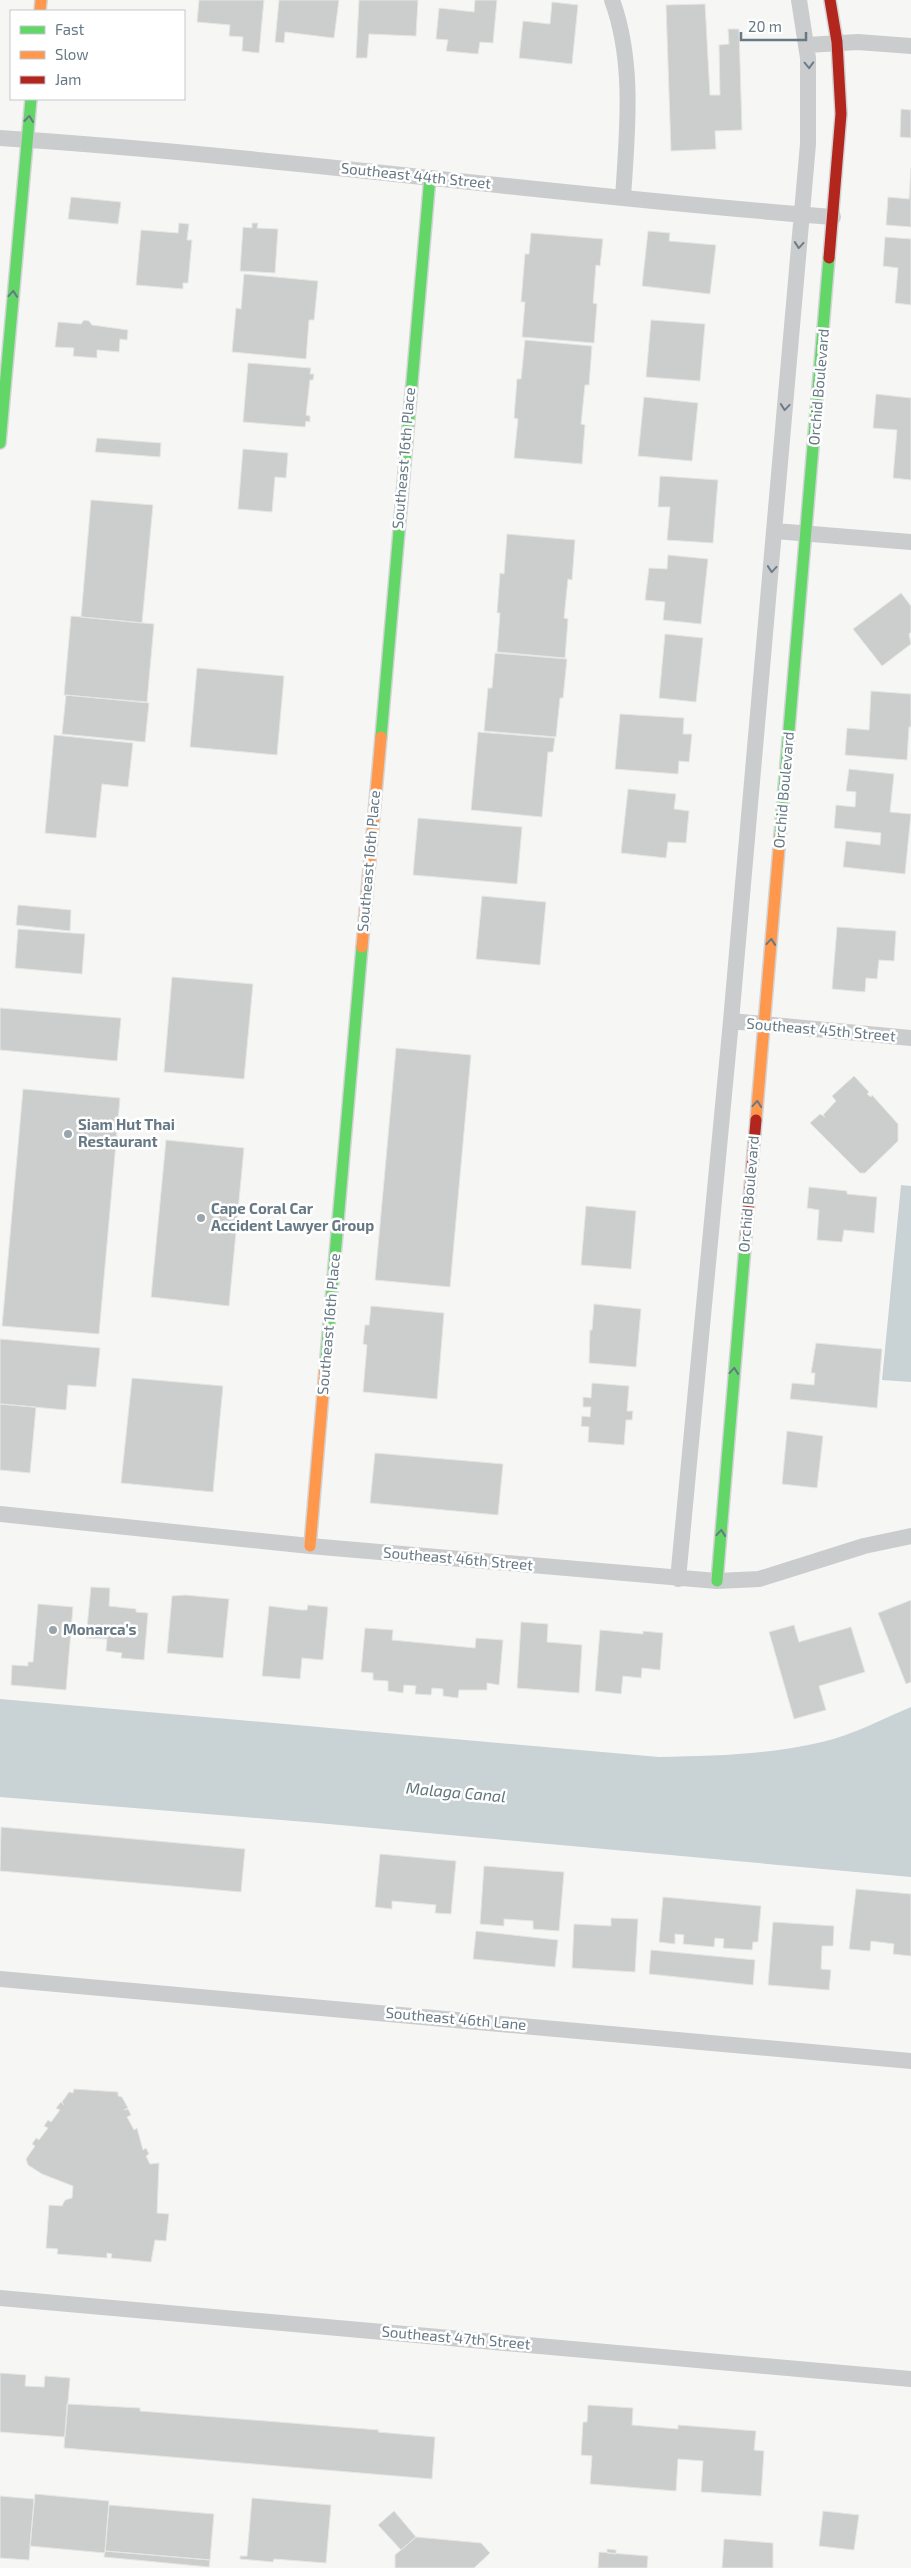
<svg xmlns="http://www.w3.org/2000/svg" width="911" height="2568" font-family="'Exo 2',sans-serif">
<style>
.water{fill:#c9d2d5}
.building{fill:#cccece;stroke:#e6e6e5}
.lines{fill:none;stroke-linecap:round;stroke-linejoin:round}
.fast-casing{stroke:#d3d4d5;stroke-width:14}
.slow-casing{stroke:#d3d4d5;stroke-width:14}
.jam-casing{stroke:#d3d4d5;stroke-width:14}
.street{stroke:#cbcccd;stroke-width:16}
.fast{stroke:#63d668;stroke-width:11}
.slow{stroke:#ff974d;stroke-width:11}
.jam{stroke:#b3261e;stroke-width:11}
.oneway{stroke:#6c7d89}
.oneway2{stroke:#677985}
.poi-dot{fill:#99a5ac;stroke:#fff;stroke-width:2}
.labels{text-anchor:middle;stroke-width:5;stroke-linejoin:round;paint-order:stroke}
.street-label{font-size:15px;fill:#677985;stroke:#fff}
.poi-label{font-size:15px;font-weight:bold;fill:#677985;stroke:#fff;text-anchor:start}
.water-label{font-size:16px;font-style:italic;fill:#5e747a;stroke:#fff}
</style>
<rect width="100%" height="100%" fill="#f6f6f5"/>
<path class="water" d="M901,1185L911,1186V1382L882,1380Z
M0,1699L659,1757C715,1756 767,1755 822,1742C853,1735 882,1719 911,1707V1877L318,1823L0,1797Z"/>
<path class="building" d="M199,0H264L259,53L242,51L243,37L229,36L230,25L197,22Z
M279,0H339L334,38L285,32L284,43L275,42Z
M359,0H418L416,36L369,34L367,58H356Z
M475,0H497L493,43L480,42L478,54L446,51L448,40L436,39L439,8L474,12Z
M552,2L578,5L572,64L519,58L523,21L550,24Z
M705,4L710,95H720L719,45L729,44L728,29H739L742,130L715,131L716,149L671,151L666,5Z
M901,109L911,110V138L900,137Z
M911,168V227L886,225L888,197L909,199Z
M71,197L121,202L118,224L68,219Z
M179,223L189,224L187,240H192L188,283H183V289L136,285L141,230L178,233Z
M252,223H258L257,228L278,229L275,273L240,271L243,227L252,228Z
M648,231L670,233L669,241L716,245L710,294L642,286Z
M531,233L603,239L600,266L596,265L593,303L597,304L594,343L522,337L525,302H521L525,254H529Z
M885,237L911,239V305L895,303L898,268L883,266Z
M244,274L318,281L314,320H309L306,359L232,352L236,308L241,309Z
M84,320L89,321L92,325L128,330L127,340L120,339L119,352L97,350V358L73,356L74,348L55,347L58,322L81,324Z
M651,320L705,324L700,381L646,377Z
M525,340L592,346L589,385H585L581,424L585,425L582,464L514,458L518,419L514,418L517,379H521Z
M248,363L311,368L310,374H314L313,380H310L306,415L310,416V422L306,421L305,427L243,422Z
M876,394L911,398V480L893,478L897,430L873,428Z
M644,397L698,403L692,461L638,456Z
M97,438L161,443L160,457L95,452Z
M243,449L288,453L286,478L275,477L272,512L238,509Z
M660,476L718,480L713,543L667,540L670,507H658Z
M91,500L153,505L142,623L81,617Z
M507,534L575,540L572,580L568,579L564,618L568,619L565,658L497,652L500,613H497L500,573L504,574Z
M668,555L708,559L701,624L663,620L665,602L645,600L649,568L667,569Z
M901,593L911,606V632L909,634L911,644L882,666L853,629Z
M71,616L154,624L147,702L64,695Z
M665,634L703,638L696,702L659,698Z
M495,653L567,659L563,698H560L556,737L484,731L488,688H492Z
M197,668L284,676L277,755L190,747Z
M871,691L911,694V727H909L907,760L845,755L847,728L869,730Z
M66,695L149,703L145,742L62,734Z
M620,714L684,718L683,734H692L689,762L679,761L678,774L615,769Z
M478,732L555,738L553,752H548L542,817L471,810Z
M54,735L133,743L128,787L102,784L96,838L45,833Z
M849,769L894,774L890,812L911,814L905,874L843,867L846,841L880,845L881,833L834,828L836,805L855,807L856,792L846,791Z
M628,789L676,794L674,809L689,811L686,843L668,842L666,858L621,853Z
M418,818L522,827L517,884L413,875Z
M482,896L546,902L540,965L476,959Z
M18,905L71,910L70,931L16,925Z
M837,927L896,931L894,961L879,960L877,979L866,978L865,992L832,989Z
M18,929L85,934L82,974L15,968Z
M172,977L253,984L244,1079L164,1072Z
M0,1008L121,1018L117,1061L0,1050Z
M396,1048L471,1055L450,1287L375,1280Z
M854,1076L869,1092L867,1094L871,1097L872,1095L898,1124V1141L865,1173H860L810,1123L820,1114L825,1117L823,1115L836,1101L832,1096Z
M23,1089L120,1098L99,1334L2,1326Z
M166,1140L244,1148L229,1306L151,1297Z
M809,1187L847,1191V1194L877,1197L874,1233L844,1230L842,1242L817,1240L819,1210L807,1208Z
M586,1206L636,1211L631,1269L581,1265Z
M594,1304L641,1309L636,1367L589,1363L590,1330H592Z
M371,1306L444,1313L437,1399L363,1392L367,1345L363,1344L365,1325H369Z
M0,1339L100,1348L96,1387L68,1385L66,1410L0,1404Z
M816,1343L882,1349L877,1408L790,1399L792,1383L814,1385L815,1373H811Z
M132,1378L223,1386L213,1492L121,1483Z
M592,1383L629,1386L627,1411H633L632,1420H626L624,1445L588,1442L589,1427L581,1426L582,1416L590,1417L591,1407H583V1397L591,1398Z
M0,1404L36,1407L30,1473L0,1470Z
M787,1431L823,1436L817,1488L782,1484Z
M375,1453L503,1464L498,1515L370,1503Z
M91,1587L110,1588L109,1606L136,1609V1612L148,1613L144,1660L121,1658L122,1653L106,1651L107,1639L86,1638Z
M185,1595L229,1599L223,1658L167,1653L172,1596Z
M911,1600V1682L906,1684L878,1613Z
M38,1604L73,1607L66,1690L11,1685L12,1665L28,1666V1662H33Z
M308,1605L328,1607L323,1660L302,1658L300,1679L262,1676L269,1606L301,1610H307Z
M521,1622L548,1624L547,1642L582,1645L579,1693L517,1688Z
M794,1625L799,1642L851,1627L865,1672L819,1686L826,1710L794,1719L769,1632Z
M365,1628L393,1630L392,1640L475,1648L476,1638L503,1640L499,1685L487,1683V1690H459L458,1698L443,1696V1689L432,1688L431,1695L415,1694L416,1686L404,1685L403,1693L388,1691V1681L373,1680V1673L361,1672Z
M600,1630L643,1634V1631L663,1633L660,1670L642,1668L641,1678L623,1676L621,1694L595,1691Z
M1,1827L245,1849L241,1892L0,1871Z
M380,1854L456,1861L451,1914L435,1913L436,1905L392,1901V1909L375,1907Z
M484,1866L564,1872L559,1931L533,1929V1921L504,1919V1926L480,1924Z
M856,1889L911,1894V1956L893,1954L894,1944L871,1941L870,1951L849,1949Z
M663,1897L761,1906L758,1942H753L752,1950L723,1948L724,1939L715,1938L714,1947L683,1944L684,1935L675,1934V1944L659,1942Z
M611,1918L638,1919L635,1972L572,1968L574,1924L611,1926Z
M773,1922L834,1926L833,1946H822L821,1969L831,1970L829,1990L768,1985Z
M476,1931L558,1940L555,1967L473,1959Z
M651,1950L755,1960L753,1985L649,1974Z
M74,2089L118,2092V2096L122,2097L128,2108L124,2110L128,2109L131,2115L127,2117L134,2130L137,2128L143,2150L146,2148L149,2154L146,2156L150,2164L159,2163L157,2213L169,2214L166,2241L155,2240L151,2262L111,2258L112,2254L107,2253V2258L57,2254L58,2249L46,2248L49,2205L62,2206L65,2200L72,2198L73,2186L42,2174L28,2165L26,2159L35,2146L32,2144L36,2138L39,2140L48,2128L44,2126L48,2120L51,2122L60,2110L56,2108L61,2102L64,2105L62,2102L69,2092L73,2093Z
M0,2373L26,2375L25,2386L44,2387L45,2376L70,2378L65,2437L0,2432Z
M67,2404L140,2408V2411L379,2430L378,2432L435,2437L432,2479L64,2448Z
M588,2405L633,2408L632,2425L678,2429V2425L756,2431L754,2450L764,2451L761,2496L701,2492L703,2461L678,2459L676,2491L590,2484L592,2456L581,2455L583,2422H587Z
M35,2494L109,2501L105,2553L30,2546Z
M0,2496L34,2499L29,2560L0,2558Z
M252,2498L331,2505L326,2563L274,2559L273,2562L240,2559V2556H247Z
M109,2505L214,2514L210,2560L105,2551Z
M394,2511L416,2537L401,2550L378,2525Z
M823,2511L859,2515L854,2550L819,2546Z
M416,2537L481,2543L490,2553L474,2568H395V2555Z
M724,2539L773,2543V2568H722Z
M607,2549L616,2550V2554L607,2553Z
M105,2551L210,2560L209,2567L104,2557Z
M599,2552L648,2556L647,2568H598Z"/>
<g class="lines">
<defs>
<path id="fast" d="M0,443L31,99
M381,737L430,177
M780,836L829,258
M325,1370L362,947
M717,1581L746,1235"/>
<path id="slow" d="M40,11L41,0
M362,947L381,737
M756,1120L780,836
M310,1546L325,1370"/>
<path id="jam" d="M829,258L841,114L837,42L830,0
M746,1235L756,1120"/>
</defs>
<use href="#fast" class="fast-casing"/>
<use href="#slow" class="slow-casing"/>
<use href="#jam" class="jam-casing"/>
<path class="street" d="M612,0C635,63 627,133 623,198
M807,45L858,42L911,46
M0,138C278,156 555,196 833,217
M775,531L911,542
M731,1021L911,1038
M0,1514L310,1546L717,1581L759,1579L864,1546L911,1536
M678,1579L731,1021L808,144V58L799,0
M0,1979L911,2061
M0,2298L911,2379"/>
<use href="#fast" class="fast"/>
<use href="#slow" class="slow"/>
<use href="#jam" class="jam"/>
</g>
<defs><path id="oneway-chevron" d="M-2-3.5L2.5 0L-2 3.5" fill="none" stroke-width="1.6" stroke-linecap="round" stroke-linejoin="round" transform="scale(1.25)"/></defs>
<g class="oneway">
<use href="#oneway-chevron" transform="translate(809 65) rotate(88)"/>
<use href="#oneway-chevron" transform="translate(799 245) rotate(95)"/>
<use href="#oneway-chevron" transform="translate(785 407) rotate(95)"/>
<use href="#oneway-chevron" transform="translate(772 569) rotate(95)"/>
</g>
<g class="oneway2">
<use href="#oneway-chevron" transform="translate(29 119) rotate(-84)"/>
<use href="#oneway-chevron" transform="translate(13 294) rotate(-85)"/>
<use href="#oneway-chevron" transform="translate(771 942) rotate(-85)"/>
<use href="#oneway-chevron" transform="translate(757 1104) rotate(-85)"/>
<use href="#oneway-chevron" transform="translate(734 1371) rotate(-85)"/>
<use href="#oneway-chevron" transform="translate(721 1533) rotate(-85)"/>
</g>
<g class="poi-dot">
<circle cx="68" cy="1134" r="5"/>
<circle cx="201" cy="1218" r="5"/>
<circle cx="53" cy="1630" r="5"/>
</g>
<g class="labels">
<g class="street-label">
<text transform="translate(416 176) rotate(6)" y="5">Southeast 44th Street</text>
<text transform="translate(819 387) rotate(-85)" y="5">Orchid Boulevard</text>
<text transform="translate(404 458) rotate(-85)" y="5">Southeast 16th Place</text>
<text transform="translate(784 790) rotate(-85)" y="5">Orchid Boulevard</text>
<text transform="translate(369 861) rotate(-85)" y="5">Southeast 16th Place</text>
<text transform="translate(821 1030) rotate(5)" y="5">Southeast 45th Street</text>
<text transform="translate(749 1194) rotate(-85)" y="5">Orchid Boulevard</text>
<text transform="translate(329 1324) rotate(-85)" y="5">Southeast 16th Place</text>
<text transform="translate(458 1559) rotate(5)" y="5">Southeast 46th Street</text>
<text transform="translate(456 2019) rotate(5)" y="5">Southeast 46th Lane</text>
<text transform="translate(456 2338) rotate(5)" y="5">Southeast 47th Street</text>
</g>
<g class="poi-label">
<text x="78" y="1130">Siam Hut Thai<tspan x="78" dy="17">Restaurant</tspan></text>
<text x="211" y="1214">Cape Coral Car<tspan x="211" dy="17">Accident Lawyer Group</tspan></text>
<text x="63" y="1635">Monarca's</text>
</g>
<g class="water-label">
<text transform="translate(456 1792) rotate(5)" y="6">Malaga Canal</text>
</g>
</g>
<rect x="10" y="10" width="175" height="90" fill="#ffffff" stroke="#c2c9ce"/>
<rect x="20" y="26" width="25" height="8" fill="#63d668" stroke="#c2c9ce"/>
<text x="55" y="35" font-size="15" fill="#677985">Fast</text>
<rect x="20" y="51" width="25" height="8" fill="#ff974d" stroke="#c2c9ce"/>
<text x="55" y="60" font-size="15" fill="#677985">Slow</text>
<rect x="20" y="76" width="25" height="8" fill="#b3261e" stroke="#c2c9ce"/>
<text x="55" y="85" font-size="15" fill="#677985">Jam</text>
<path d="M741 32v8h65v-8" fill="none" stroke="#677985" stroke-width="2.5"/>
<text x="748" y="32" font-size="15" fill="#677985" stroke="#ffffff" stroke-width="4" paint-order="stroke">20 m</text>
</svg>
